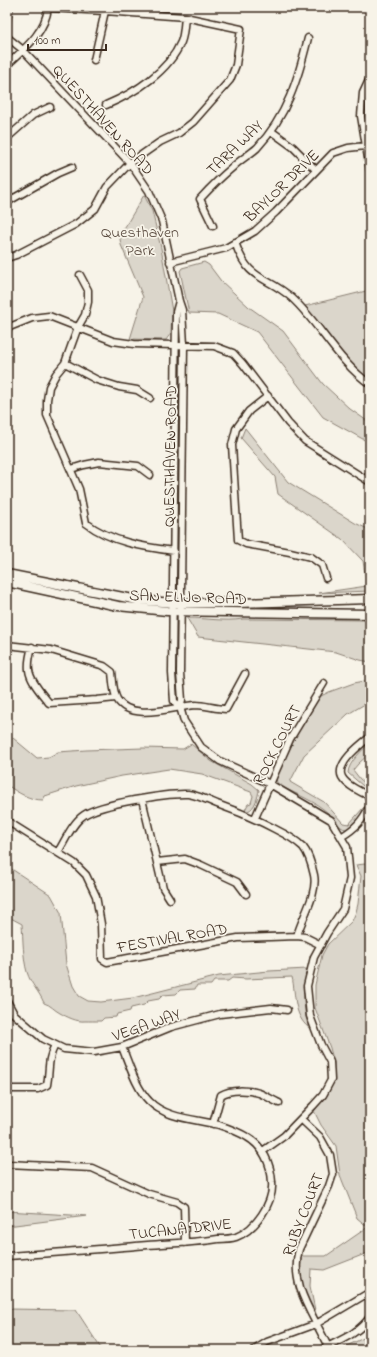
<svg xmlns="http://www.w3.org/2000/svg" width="377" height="1357" font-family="'Indie Flower',sans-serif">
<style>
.green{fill:#dbd6cb;stroke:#8b8074}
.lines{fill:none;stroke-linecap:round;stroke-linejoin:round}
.minor-casing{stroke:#3b2a1e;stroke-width:9}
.major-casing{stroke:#3b2a1e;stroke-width:11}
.minor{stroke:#f7f3e8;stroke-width:6}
.major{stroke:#f7f3e8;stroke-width:8}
.labels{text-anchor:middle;stroke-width:3.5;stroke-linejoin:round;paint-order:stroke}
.street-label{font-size:16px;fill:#3b2a1e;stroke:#f7f3e8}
.park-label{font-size:16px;fill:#5b4c41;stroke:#f7f3e8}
</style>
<rect width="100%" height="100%" fill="#f7f3e8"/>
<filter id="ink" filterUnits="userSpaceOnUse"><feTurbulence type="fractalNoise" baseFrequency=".025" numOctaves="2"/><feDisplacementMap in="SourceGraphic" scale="8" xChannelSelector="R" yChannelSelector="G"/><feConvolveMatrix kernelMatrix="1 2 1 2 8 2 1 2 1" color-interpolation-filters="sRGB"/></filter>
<g filter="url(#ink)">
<path class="green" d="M7,7H14L8,34L7,33Z
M144,195L152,211L161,248L172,311L171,333L166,340L130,339L143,297L121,245L120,239L122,232Z
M204,262L209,265L221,281L249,307L283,331L323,384L350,409L370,423V443L323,417L257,332L218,314L189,313L180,271L182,268Z
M366,291L370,301V381L349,361L305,306Z
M245,428L288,482L355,523L370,530V591L319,593L367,586L363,561L342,539L278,494L275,477L241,438Z
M187,618C206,618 224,622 243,619L370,620V662L360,660L336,652L198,637Z
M370,680V701L348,714L304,755L290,782L324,802L343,823L349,824L364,807C361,814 356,829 346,829C339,829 333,817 328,813C315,801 296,794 280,786L277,783L276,777L297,734L319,697L329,692L354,683Z
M7,733L37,758L49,757L58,752L86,750L143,748L183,749L191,744L211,761L252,784L259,790C258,797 255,808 248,811L245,810L248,804L251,803L253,796L251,792L202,774L169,769L122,776L76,786L45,796L43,800C30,800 18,793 7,785Z
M370,743V753L358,764L353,770L360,779L366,784L363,786L348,773C348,763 363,749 370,743Z
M370,859V1252L324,1270L311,1269L310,1286L316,1315L305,1293L300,1275L301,1256H326L368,1227L357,1218L340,1175L336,1146L321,1125L314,1111L327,1096L334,1080V1063L330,1048L315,1008V985L322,955L328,944L352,921L356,912L358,904L361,876L356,865L365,864Z
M7,866L51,895L61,913L66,964L73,986L79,996L88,1001L101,1002L133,998L219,976L269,971L307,969C303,989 302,1007 309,1028C293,1015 296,995 292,977L246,979L232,978L228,981H214L211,985H197L195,989L180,990L176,994L163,995L159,999L148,1001L144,1005L131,1008L130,1011L117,1014L116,1017L104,1018L101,1021C95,1021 90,1021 85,1021C77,1022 67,1017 60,1013C54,1010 51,1005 44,1003C39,991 31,985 27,972C23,959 23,938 22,924L7,916Z
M7,1211L87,1216L7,1226Z
M7,1309L76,1310L102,1350H7Z
M370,1335V1350H338Z"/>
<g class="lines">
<defs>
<path id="minor" d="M7,37L23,50L130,163L149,191L162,221L179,301L182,310L184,345L180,673L182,700L180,707
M94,60L105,11
M7,65C24,49 45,33 48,8L105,11L185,17L241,29L236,65L230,80L193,122L179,133L160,142L130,163L107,187L95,209L76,224L16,255L7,258
M370,78L363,93L361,116L370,170
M106,105C135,93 169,71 181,42C184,35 184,25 185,17
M271,131L293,147L316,170
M7,138L33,115L50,107
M7,202L58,173L72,167
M213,226L200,199C210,188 221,177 233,167C240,160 249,155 257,148C287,116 298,79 308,38
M235,242C248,282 266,275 292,298C320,324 338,362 370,384
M170,262L226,248L255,231L276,212L333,153L348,148L365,146
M80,275L88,290V302L85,315L78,327L65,363L56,374L49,387L47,400V415L79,489L86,523C111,542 143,547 174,551
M179,301L176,312L172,673L174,701L180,707L184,721L201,747L220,761L270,784L331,820L347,847L350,878L343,909L327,933L314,957L307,986L310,1016L321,1045L330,1062L331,1080L323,1095L313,1106L284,1136L263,1151
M7,328L32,318L49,316L113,341L134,344L214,346L233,353L243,364L288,423L305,441L370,482
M65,363L97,380L119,387L137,390L150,398
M268,396L249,411L236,429L232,445L238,540L246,544L290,552L311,557L322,565L326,578
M71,469L84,465L99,462L138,466L150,475
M7,645L51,650L104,666L112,672C113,680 113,692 117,699C131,723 175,706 196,705C205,705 216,709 226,709L245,674
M32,647C30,654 28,662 29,670C30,681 42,694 49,703L97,700L116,698
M370,737C361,744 335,764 342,777C346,785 362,793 370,796
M142,799L163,888L170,899
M255,818L290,739L324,683
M7,821L74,863L86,875L96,896L101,924L102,959L107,962L238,938L297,936L305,937L321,945
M341,837C356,828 362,821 370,806
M58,852C65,841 72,823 84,815C100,804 168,793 188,794C197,795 208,800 217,804C237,811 256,819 275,829C285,834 295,839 303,847C309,854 312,866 314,875C318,894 302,917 297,936
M157,862L185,859L201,865L237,882L246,894
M7,1001L14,1014L43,1039L64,1049L94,1052L122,1047L171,1027L220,1014L271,1008L287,1010
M7,1089H38L47,1085C50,1069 47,1060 55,1045
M301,1119L320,1137L330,1155L333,1174L329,1186L299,1249C289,1286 314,1315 328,1347
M213,1124L221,1095C231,1089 248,1090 259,1093C265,1095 272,1100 279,1103
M7,1164L92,1168L149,1194L177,1202L184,1207L185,1243
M7,1256C58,1253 109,1248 161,1244C180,1243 199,1242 218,1239C223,1239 230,1239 236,1237C255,1230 274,1203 272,1182C271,1164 263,1146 247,1137C239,1132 228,1128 219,1125C197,1119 166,1119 149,1101C136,1088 129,1064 122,1047
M254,1350L267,1342L316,1324L370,1292
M321,1350C340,1340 357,1335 370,1317"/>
<path id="major" d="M7,574L138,600L173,603H238L370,599
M7,582L118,606L167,611L370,614"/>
</defs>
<use href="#minor" class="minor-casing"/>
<use href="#major" class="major-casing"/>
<use href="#minor" class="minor"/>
<use href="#major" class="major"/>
</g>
</g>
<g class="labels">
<g class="street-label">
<text transform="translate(104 119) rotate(48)" y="6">QUESTHAVEN ROAD</text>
<text transform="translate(234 147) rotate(-44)" y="6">TARA WAY</text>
<text transform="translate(281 185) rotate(-44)" y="6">BAYLOR DRIVE</text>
<text transform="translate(169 456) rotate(-89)" y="6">QUESTHAVEN ROAD</text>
<text transform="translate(188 596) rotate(2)" y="6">SAN ELIJO ROAD</text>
<text transform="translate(276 744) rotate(-63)" y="6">ROCK COURT</text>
<text transform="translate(172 937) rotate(-10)" y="6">FESTIVAL ROAD</text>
<text transform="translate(146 1024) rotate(-19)" y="6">VEGA WAY</text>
<text transform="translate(302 1214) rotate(-69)" y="6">RUBY COURT</text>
<text transform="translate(180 1228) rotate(-6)" y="6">TUCANA DRIVE</text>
</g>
<g class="park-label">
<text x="140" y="237">Questhaven<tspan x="140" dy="18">Park</tspan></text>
</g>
</g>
<rect width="377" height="1357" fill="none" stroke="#f7f3e8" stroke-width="24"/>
<rect x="12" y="12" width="353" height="1333" fill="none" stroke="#3b2a1e" stroke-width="1.5" filter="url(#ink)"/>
<path d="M28 44v6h78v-6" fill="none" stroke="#3b2a1e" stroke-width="2"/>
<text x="34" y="44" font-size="12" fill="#3b2a1e" stroke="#f7f3e8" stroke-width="3" paint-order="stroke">100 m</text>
</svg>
